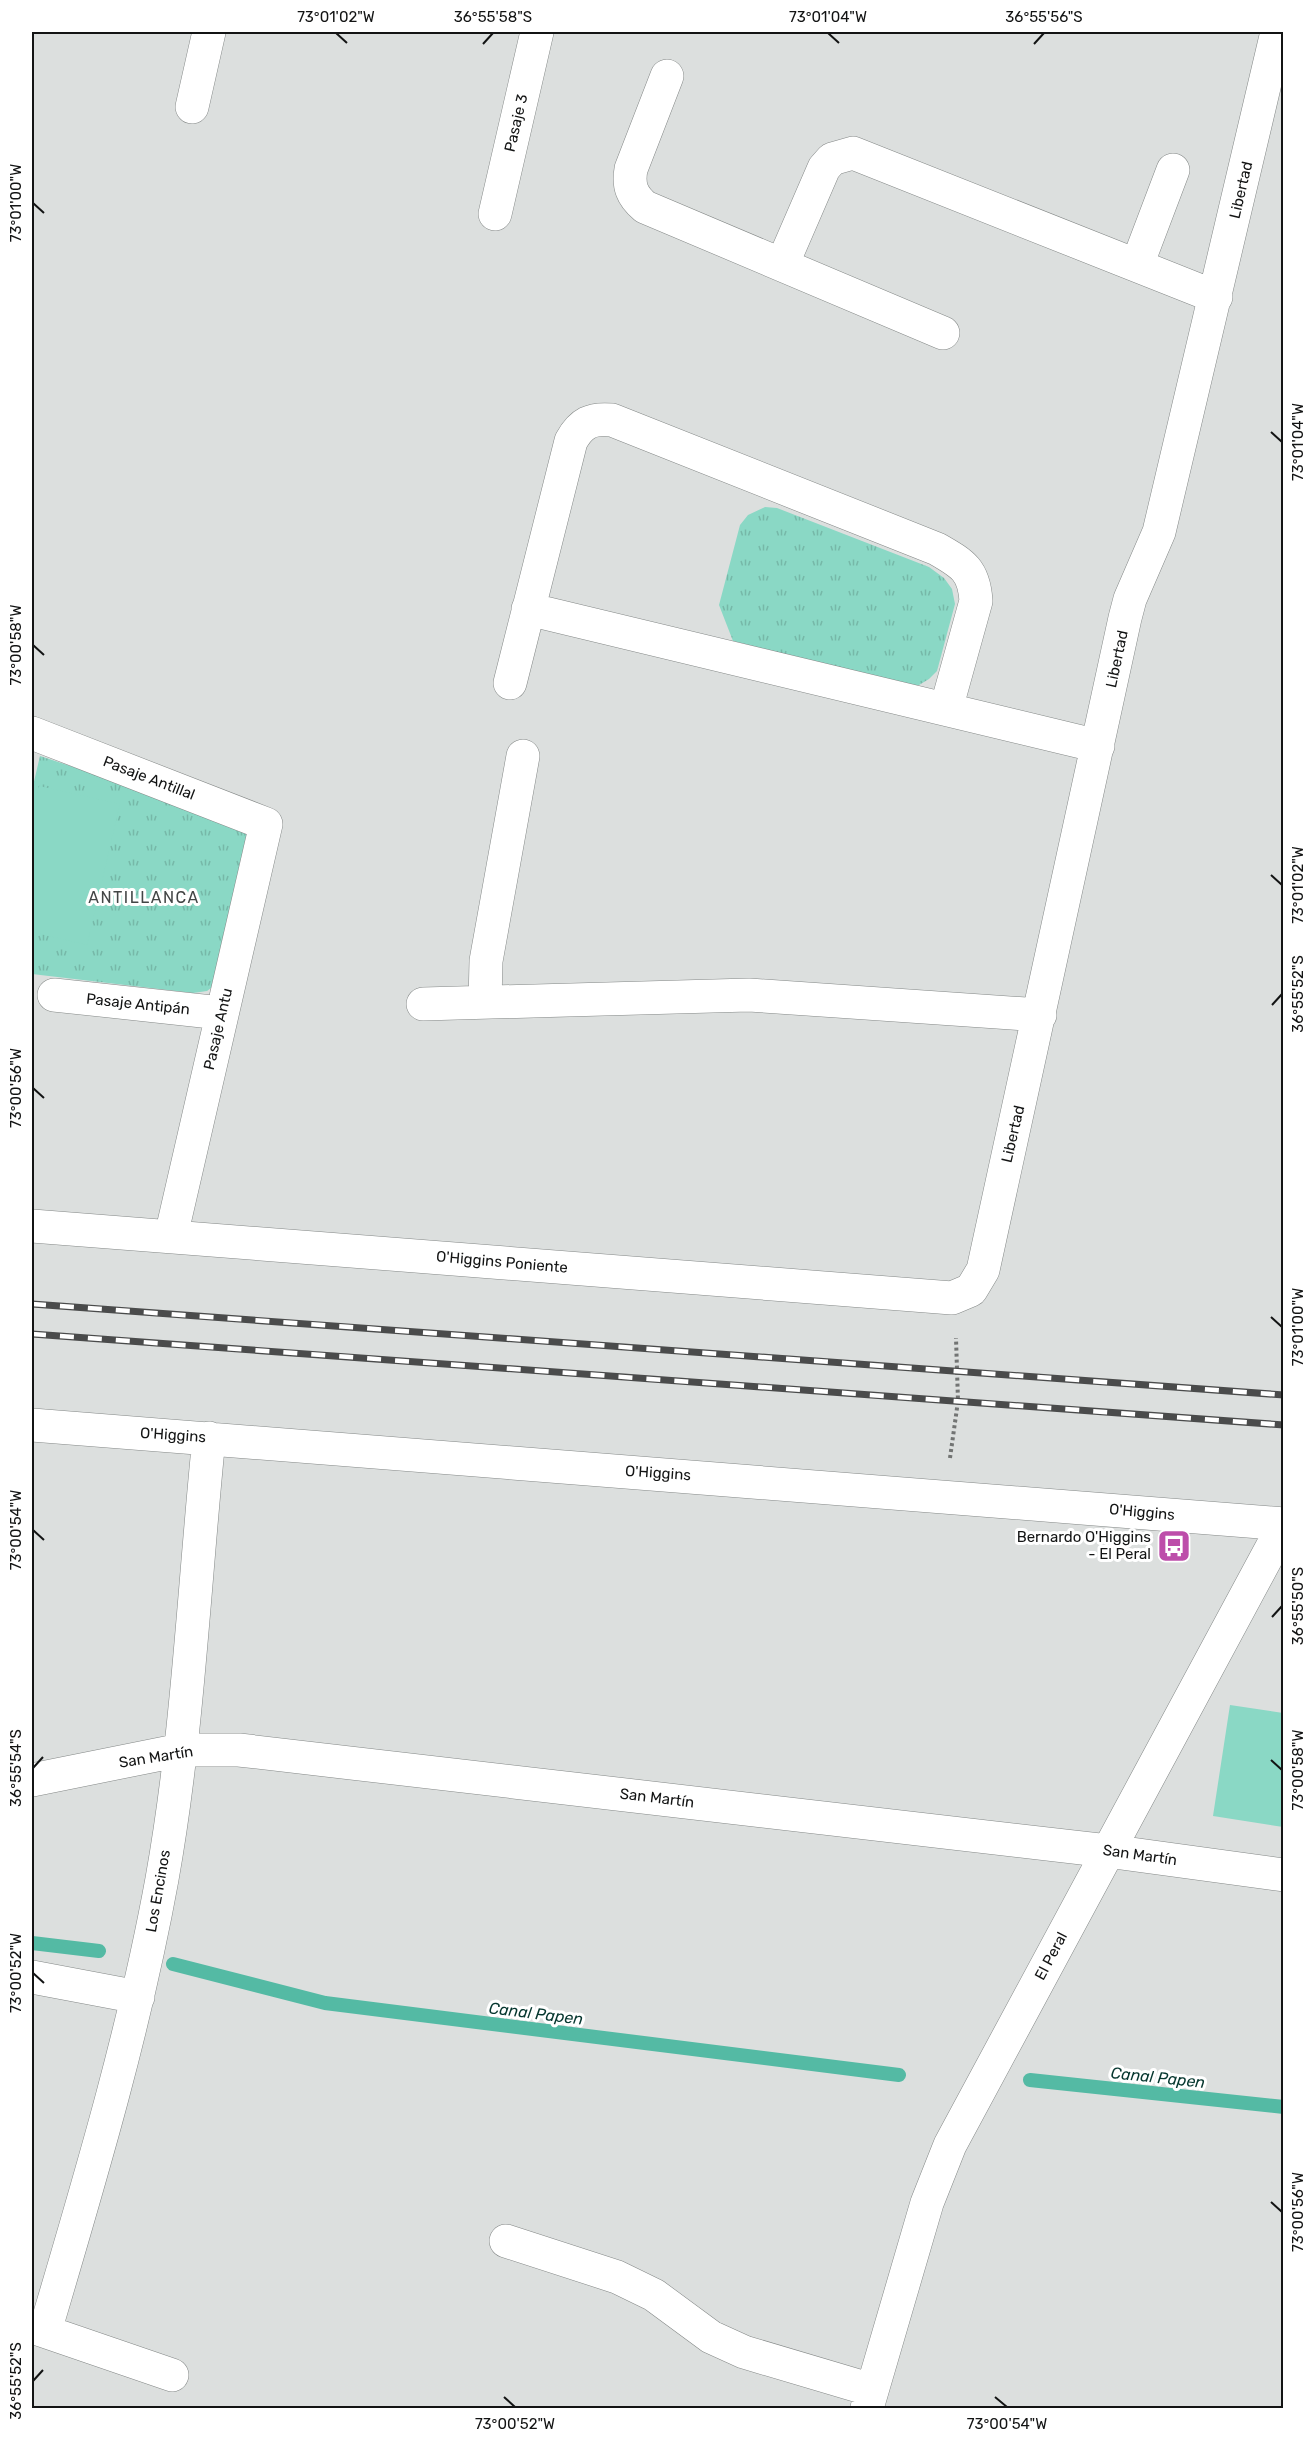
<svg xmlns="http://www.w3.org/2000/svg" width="1315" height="2440" font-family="Rubik,sans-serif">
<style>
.park{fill:url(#park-tufts)}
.pitch{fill:#8ad8c5}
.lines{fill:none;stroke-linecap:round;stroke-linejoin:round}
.stream{stroke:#54baa4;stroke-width:14}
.minor-casing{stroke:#848887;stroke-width:34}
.path{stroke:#727473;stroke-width:4;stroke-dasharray:3 3;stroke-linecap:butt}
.minor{stroke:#fff;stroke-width:33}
.rail-casing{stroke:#4a4b4b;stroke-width:7}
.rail{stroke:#fff;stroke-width:4.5;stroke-dasharray:14;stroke-linecap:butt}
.ticks{fill:none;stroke:#131414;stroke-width:2}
.labels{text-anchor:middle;stroke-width:6;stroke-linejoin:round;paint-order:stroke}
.street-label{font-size:15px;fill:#131414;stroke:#fff}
.poi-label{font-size:15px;fill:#131414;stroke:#fff;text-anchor:end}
.neighbourhood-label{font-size:16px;letter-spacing:1.5px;fill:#434646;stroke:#fff}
.water-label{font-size:16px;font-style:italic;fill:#06372f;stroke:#fff}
.neatline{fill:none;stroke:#131414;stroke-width:2}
.ticks-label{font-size:15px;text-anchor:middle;fill:#131414}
</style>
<defs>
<pattern id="park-tufts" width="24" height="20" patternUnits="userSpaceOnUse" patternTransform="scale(1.5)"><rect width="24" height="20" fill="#8ad8c5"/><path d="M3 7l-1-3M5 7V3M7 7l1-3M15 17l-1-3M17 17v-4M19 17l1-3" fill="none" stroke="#76b8a8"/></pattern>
</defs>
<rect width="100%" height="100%" fill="#dcdfde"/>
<path class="park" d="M765,507L777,508L929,567L944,578L952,589L955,604L937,671L929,679L914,688L733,641L719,605L740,525L748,515Z
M40,756L237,821L246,832L248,843L216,984L207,991L193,993L32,974V790Z"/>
<path class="pitch" d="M39,786L120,804L87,945L32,932V820Z
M1230,1705L1283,1713V1827L1213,1816Z"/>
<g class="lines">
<path class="stream" d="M32,1943L99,1951
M173,1964L325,2003L899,2075
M1030,2080L1284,2107"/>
<defs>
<path id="minor" d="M667,76L631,169C628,186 632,196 645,207L943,333
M192,107L209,32
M495,214L537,32
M782,265L824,168L832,159L853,153L1216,297
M1137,265L1173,170
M528,609L1098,746
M510,683L571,441C581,423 591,418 612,420L937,549C963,564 974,570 976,601L946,709
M32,733L266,824L171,1236
M54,995L221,1013
M485,1002L486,961L523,756
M423,1004L749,995L1040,1015
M32,1226L952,1298L971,1290L983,1270L1125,618L1130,599L1159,532L1277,32
M32,1425L1284,1524
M32,1780L181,1750H239L1108,1851L1284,1875
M32,1977L138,1997
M506,2241L617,2277L654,2295L711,2337L744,2352L872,2390
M32,2327L172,2375
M45,2331C89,2182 134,2033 162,1879C188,1734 194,1585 209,1438
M867,2408L927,2203L950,2145L1284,1525"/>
</defs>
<use href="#minor" class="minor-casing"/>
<path class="path" d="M950,1458L958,1401L956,1338"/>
<use href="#minor" class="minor"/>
<defs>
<path id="rail" d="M32,1304L1284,1395
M32,1334L1284,1425"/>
</defs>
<use href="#rail" class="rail-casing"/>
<use href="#rail" class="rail"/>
</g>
<path class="ticks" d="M336,33L347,43M828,33L839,43M483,44L493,33M1034,44L1044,33M33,203L44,213M1271,432L1282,442M33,645L44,655M1271,875L1282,885M1272,1005L1282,994M33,1088L44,1098M1271,1317L1282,1327M33,1530L44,1540M1272,1617L1282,1606M1271,1760L1282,1770M33,1768L43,1757M33,1973L44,1983M1271,2202L1282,2212M33,2381L43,2370M504,2397L515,2407M995,2397L1007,2407"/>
<defs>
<symbol id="bus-square" viewBox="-11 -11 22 22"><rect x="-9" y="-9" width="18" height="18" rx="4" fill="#bd4daa" stroke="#fff"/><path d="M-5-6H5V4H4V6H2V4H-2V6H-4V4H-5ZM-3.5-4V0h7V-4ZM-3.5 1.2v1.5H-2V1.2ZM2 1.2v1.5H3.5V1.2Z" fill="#fff"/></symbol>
</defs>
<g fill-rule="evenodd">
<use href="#bus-square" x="1155" y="1527" width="38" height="38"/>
</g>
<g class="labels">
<g class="street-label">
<text transform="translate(516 123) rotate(-77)" y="5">Pasaje 3</text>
<text transform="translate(1241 190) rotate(-77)" y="5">Libertad</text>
<text transform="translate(1117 659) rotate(-78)" y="5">Libertad</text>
<text transform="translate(149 778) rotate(21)" y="5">Pasaje Antillal</text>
<text transform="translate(138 1004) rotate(6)" y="5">Pasaje Antipán</text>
<text transform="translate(218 1029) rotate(-77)" y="5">Pasaje Antu</text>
<text transform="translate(1013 1134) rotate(-77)" y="5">Libertad</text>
<text transform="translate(502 1262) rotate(5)" y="5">O'Higgins Poniente</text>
<text transform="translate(173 1435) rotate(4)" y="5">O'Higgins</text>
<text transform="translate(658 1473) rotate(4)" y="5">O'Higgins</text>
<text transform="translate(1142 1512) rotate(5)" y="5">O'Higgins</text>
<text transform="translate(156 1757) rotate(-9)" y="5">San Martín</text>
<text transform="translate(657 1798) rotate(7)" y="5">San Martín</text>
<text transform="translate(1140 1855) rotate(8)" y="5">San Martín</text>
<text transform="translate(158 1891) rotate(-80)" y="5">Los Encinos</text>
<text transform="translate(1051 1956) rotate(-62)" y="5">El Peral</text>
</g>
<g class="poi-label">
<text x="1151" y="1542">Bernardo O'Higgins<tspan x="1151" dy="17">- El Peral</tspan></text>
</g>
<g class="neighbourhood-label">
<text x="144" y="903">ANTILLANCA</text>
</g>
<g class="water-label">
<text transform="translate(536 2013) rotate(7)" y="6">Canal Papen</text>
<text transform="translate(1158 2077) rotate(6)" y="6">Canal Papen</text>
</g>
</g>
<rect width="1315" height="2440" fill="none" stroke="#ffffff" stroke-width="66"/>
<rect x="33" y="33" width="1249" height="2374" class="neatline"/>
<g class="ticks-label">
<text x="336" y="22">73°01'02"W</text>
<text x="493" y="22">36°55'58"S</text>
<text x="828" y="22">73°01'04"W</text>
<text x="1044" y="22">36°55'56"S</text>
<text transform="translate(16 203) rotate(-90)" y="5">73°01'00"W</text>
<text transform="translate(1298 442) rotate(-90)" y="5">73°01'04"W</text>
<text transform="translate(16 645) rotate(-90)" y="5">73°00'58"W</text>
<text transform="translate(1298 885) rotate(-90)" y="5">73°01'02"W</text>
<text transform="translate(1298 994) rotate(-90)" y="5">36°55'52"S</text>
<text transform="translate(16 1088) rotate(-90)" y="5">73°00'56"W</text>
<text transform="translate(1298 1327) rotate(-90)" y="5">73°01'00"W</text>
<text transform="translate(16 1530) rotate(-90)" y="5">73°00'54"W</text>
<text transform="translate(1298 1606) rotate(-90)" y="5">36°55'50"S</text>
<text transform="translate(16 1768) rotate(-90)" y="5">36°55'54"S</text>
<text transform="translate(1298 1770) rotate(-90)" y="5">73°00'58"W</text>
<text transform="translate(16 1973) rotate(-90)" y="5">73°00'52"W</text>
<text transform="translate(1298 2212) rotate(-90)" y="5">73°00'56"W</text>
<text transform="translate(16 2381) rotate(-90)" y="5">36°55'52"S</text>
<text x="515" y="2429">73°00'52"W</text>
<text x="1007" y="2429">73°00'54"W</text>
</g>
</svg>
